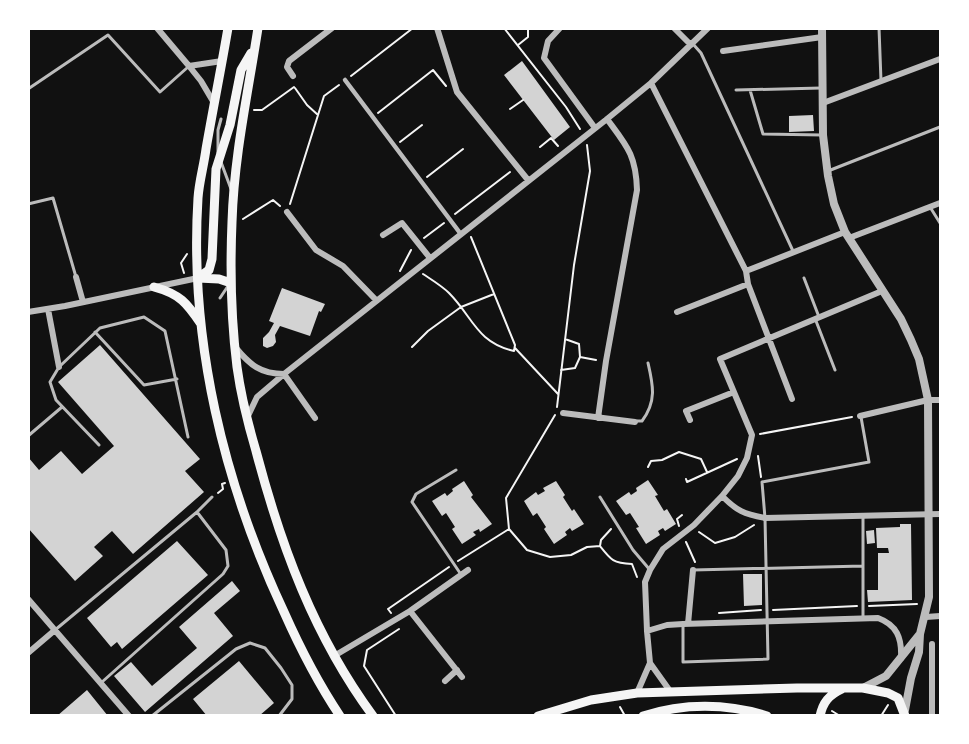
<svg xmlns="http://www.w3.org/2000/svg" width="969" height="744" font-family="Quicksand,sans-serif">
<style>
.building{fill:#d3d3d3}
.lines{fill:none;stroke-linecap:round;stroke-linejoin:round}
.path{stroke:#f5f5f5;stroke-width:2}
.service{stroke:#bcbcbc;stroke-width:3}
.pedestrian{stroke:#bcbcbc;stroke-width:4.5}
.minor{stroke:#bcbcbc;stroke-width:6}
.tertiary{stroke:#bcbcbc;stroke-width:8}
.primary{stroke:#f5f5f5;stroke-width:9}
</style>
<rect width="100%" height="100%" fill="#111"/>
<path class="building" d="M522,61L570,127L554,140L504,75Z
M813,115L814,131L789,132V116Z
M282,288L325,304L321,312L319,311L310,336L280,326L275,335L276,342L273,346L267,348L263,346V338L269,332L274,323L269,321Z
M100,345L200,459L185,471L204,492L133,554L112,531L94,547L103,556L75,581L28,528V457L39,470L61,451L82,474L114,446L58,382Z
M648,480L658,495L655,496L664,511L667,509L676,524L665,531L663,528L658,531L660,535L646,544L636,528L639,527L630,513L626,515L616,501L629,492L631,495L637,491L636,488Z
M464,481L473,495L471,497L492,524L480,532L479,529L473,532L476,535L462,544L452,529L455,527L446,513L442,516L432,501L445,493L447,496L453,491L452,489Z
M556,481L565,495L563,497L572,511L574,509L584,524L572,531L570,528L565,532L567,535L554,544L544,529L546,527L537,513L533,516L524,501L536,492L538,495L545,491L543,488Z
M900,524H911L912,600L868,602L867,590H878V553H889L888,548H877L876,528L900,527Z
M874,530L875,543L867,544L866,531Z
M177,541L208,575L122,649L117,642L111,647L87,618Z
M743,574H762V605L744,606Z
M232,581L240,591L214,613L233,636L145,712L114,676L131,662L152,686L197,648L179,627Z
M239,661L274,703L259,716H207L193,699Z
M87,690L108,716H57Z"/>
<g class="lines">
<path class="path" d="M504,28L566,107L580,129
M518,45L528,37V28
M351,76L413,28
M295,88L307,105L318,115
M510,109L523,100
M254,110H262L294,87
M378,113L433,70L446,86
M400,142L422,125
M540,147L551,138L558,146
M427,177L463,149
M290,204L324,96L339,85
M455,214L510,172
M243,219L273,200L280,206
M424,238L444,223
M400,271L411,250
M184,273L181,263L187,254
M423,274C432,280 442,286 449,293C473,317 476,342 514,351L515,345L471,237
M565,339L579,344L580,357L596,360
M412,347L428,331L461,307L494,294
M515,348L558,394
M561,370L575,368L580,357
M557,407L574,265L590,171L587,145
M555,415L506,498L509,529L527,550L550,557L571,555L587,547L600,546C611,560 613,563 632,564L637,577
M760,434L852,417
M758,456L761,477
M648,467L651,461L662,460L679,452L701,459L707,472
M686,479L687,482L737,459
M218,493L223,489L222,484L225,483
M679,526L677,519L682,515
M699,532L715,543L735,537L754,525
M686,542L695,562
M600,546L601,540L611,529
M458,561L509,529
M869,606L917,604
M773,610L857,606
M391,613L388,609L449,567
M719,613L761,610
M620,707L625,716
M832,711L840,716
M396,716L364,666L367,650L399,629
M881,716L888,705"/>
<path class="service" d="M879,28L881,81
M693,44L701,53L793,251
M28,89L108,35L160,92L188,67
M736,90L821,88
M750,90L763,134L822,135
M218,153V130L221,119
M221,162L231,189
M828,171L940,127
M28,204L53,198L76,277
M930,207L940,223
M804,278L819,317
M220,298L228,286
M816,321L835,370
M95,332L144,385L177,379
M637,421H642C657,401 653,385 648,363
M28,436L62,407
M99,445L56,400L50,382L59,367L100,328L144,317L165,331L188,437
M456,470L416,494L412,502L460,573
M600,497L633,550L650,570
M693,570L863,566
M863,619V517
M683,624V662L768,659L765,518L762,482L869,462L861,417
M55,630L197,512L212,497
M102,682L223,574L228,566L226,550L197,512
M152,716L236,649L250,643L265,648L281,668L292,685V699L279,716"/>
<path class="pedestrian" d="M345,80L460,233"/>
<path class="minor" d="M157,28L189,66
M437,28L457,92L528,180
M560,28L548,41L544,58L595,128
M674,28L691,45
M723,51L822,37
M293,76L287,67L289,61L332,28
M651,83L746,271L748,284L792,399
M214,103L201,81L189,66L222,61
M823,103L940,59
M287,212L316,250L343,266L376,300
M383,235L402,223L430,258
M849,238L940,203
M746,271L845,232
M76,277L83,302
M48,309L59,367
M28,312L65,306L198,278
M677,312L748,284
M236,348C250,365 261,374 284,374L257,397L247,418
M563,413L635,422
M860,416L928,400H940
M315,418L284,374L607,119L651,83L708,28
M598,418L606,361L637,190C636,155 627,146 607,119
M690,420L686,411L734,392
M722,496C737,511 744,514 765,518L940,514
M28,599L129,716
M410,611L462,677
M926,617L940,616
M688,624L693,570
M647,631L667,625L683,624L878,618C897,625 902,638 901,658
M28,653L55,630
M334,656L410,611L468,570
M650,663L647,631L645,582L650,570L663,549L694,525L722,496L738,476L747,458L752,435L720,359L882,291
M445,681L457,670
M637,693L650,663L670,691
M932,716V644"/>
<path class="tertiary" d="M822,28L823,135L828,176L834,204L845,232L901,319L911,340L919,359L928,400L929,597L920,634L919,652L911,678L905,710
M863,688L886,676L919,635"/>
<path class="primary" d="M228,28C221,69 213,109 206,149C204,165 199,182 198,198C189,341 224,484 284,612C300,648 318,683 340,716
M258,28C248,93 234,156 232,222C230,270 231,319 237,367C241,396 248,424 256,451C281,546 314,636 373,716
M198,278L209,270L212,259L216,169L230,125L241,70L251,53
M198,278L219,279L231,283
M154,287C180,294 187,303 201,324
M538,716L591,700L637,693L797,688H863L888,693L898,698L905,716
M643,716C683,703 727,703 767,716
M820,716C823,702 829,695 842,689"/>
</g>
<rect width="969" height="744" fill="none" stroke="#ffffff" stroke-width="60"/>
</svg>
